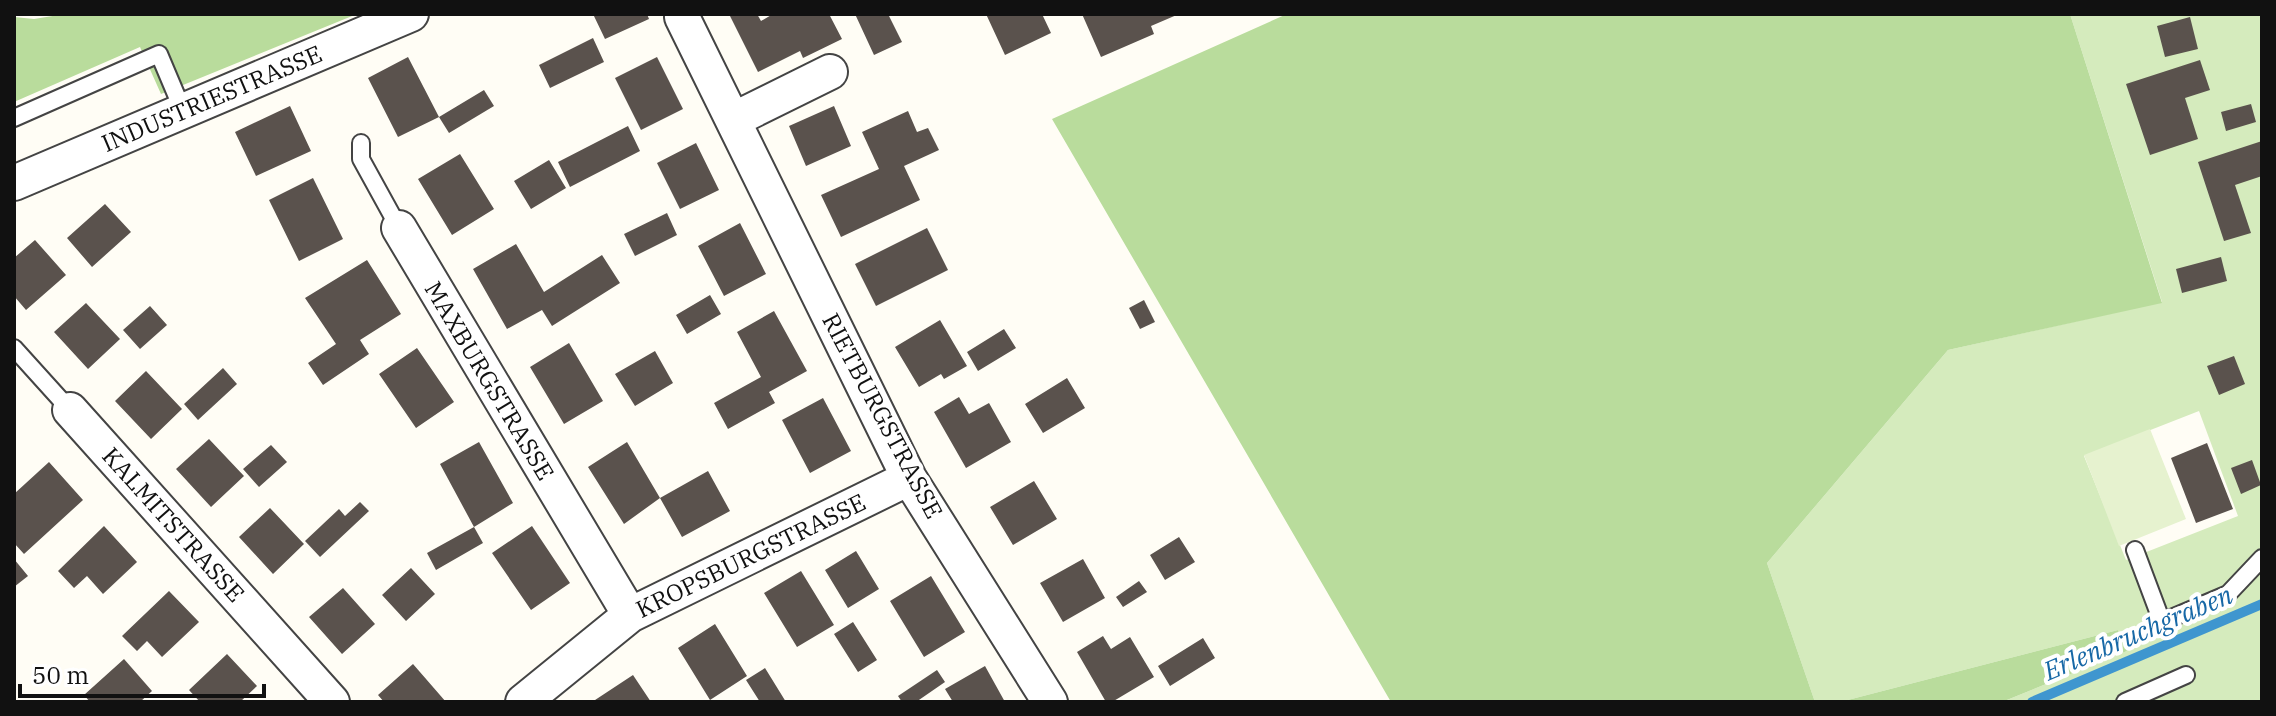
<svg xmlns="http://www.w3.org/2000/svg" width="2276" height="716" font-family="'IBM Plex Serif',serif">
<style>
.green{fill:#d5ebbd;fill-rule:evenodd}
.forest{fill:#b9dc9c}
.pitch{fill:#e6f2cf}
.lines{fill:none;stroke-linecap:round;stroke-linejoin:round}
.stream{stroke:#3f96cf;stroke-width:10}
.building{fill:#5a524d}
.service-casing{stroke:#444;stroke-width:20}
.minor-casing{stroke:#444;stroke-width:38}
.service{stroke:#fff;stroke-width:16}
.minor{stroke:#fff;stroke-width:34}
.labels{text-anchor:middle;stroke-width:8;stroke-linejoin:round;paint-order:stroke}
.street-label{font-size:24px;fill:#111;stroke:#fff}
.water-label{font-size:26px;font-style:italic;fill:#1768a6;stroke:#fff}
</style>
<rect width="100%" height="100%" fill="#fffdf5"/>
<path class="green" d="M2070,14H2262V702H2002L2127,651L2118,630L1840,702H1815L1767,563L1948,350L2162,302ZM2199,411L2238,516L2126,560L2084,456Z"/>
<path class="forest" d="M65,14H357L161,94L140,47L14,102V17L34,19Z
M1287,14H2070L2162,303L1948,350L1767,563L1815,702H1391L1052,119Z
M2118,630L2127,651L2002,702H1840Z"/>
<path class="pitch" d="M2150,429L2186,519L2119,546L2084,455Z"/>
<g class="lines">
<path class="stream" d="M2032,702L2262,604"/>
</g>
<path class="building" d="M593,14H647L649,19L605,39Z
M729,14H757L761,21L773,14H829L842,39L803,58L800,51L758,72Z
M855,14H888L902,42L874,55Z
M986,14H1042L1051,33L1005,55Z
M1082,14H1179L1151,26L1154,34L1101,57Z
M2190,17L2198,49L2165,57L2157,26Z
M593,38L604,62L550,88L539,65Z
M408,57L439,117L398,137L368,78Z
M657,57L683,109L641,130L615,78Z
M2200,60L2210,90L2185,98L2198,139L2150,155L2126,84Z
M484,90L494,106L449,133L439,117Z
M2251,104L2256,122L2226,131L2221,112Z
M290,106L311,151L256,176L235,132Z
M834,106L851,146L806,166L789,126Z
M908,111L917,132L928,128L939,150L904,166L920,200L841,237L821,195L879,169L862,132Z
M628,126L640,151L570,187L558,162Z
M2262,141V176L2235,185L2251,233L2224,241L2198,162Z
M696,143L719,190L680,209L657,163Z
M460,154L494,209L452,235L418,179Z
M549,160L566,188L531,209L514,181Z
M313,178L343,239L299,261L269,200Z
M105,204L131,232L92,267L67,238Z
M667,213L677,235L635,256L624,234Z
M740,223L766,274L724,296L698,246Z
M927,228L948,270L876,306L855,264Z
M35,240L66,275L26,310L14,296V258Z
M516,244L544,292L602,255L620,283L552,326L542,310L507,329L473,269Z
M2221,257L2227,281L2182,293L2176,269Z
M367,260L401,314L360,340L369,354L323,385L308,363L336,344L305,298Z
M710,295L721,314L687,334L676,315Z
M1144,300L1155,322L1140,329L1129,308Z
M86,303L120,339L88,369L54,332Z
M150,306L167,325L140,349L123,330Z
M774,311L807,371L769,392L775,403L728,429L714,403L761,377L737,332Z
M940,320L967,366L944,379L941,374L919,387L895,347Z
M1004,329L1016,348L978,371L967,352Z
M569,343L603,401L564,424L530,367Z
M417,348L454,402L416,428L379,374Z
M655,351L673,383L635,406L615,374Z
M2234,356L2245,384L2219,395L2207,366Z
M223,368L237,384L198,420L184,404Z
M146,371L182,409L151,439L115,401Z
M1067,378L1085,408L1043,433L1025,404Z
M959,397L969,414L989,403L1011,442L966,468L934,412Z
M823,398L851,451L810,473L782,420Z
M209,439L244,476L211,507L176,469Z
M479,442L513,503L474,527L440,464Z
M627,442L660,498L624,524L588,467Z
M2207,443L2233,509L2196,523L2171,458Z
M271,445L287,462L259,487L243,469Z
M2252,460L2261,485L2241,494L2231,468Z
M49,462L83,500L24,554L14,543V494Z
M708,471L730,511L682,537L660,498Z
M1034,481L1057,519L1013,545L990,507Z
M360,502L369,511L320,557L305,541L339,509L345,516Z
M270,508L304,544L273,574L239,537Z
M104,526L137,562L103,594L87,576L74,588L58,571Z
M532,526L570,583L531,610L492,553Z
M474,527L483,543L436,570L427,553Z
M1179,537L1195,562L1165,580L1150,555Z
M856,551L879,589L848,608L825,570Z
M14,559L28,576L14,587Z
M1083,559L1105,598L1063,622L1040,583Z
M411,568L435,594L406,621L382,595Z
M801,571L834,625L797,647L764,593Z
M931,576L965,632L924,657L890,601Z
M1139,581L1147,592L1123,607L1116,597Z
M343,588L375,624L342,654L309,617Z
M169,591L199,622L162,657L147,641L137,651L122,636Z
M853,622L877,660L858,672L834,634Z
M715,624L747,676L710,700L678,648Z
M1103,636L1111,649L1130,637L1154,677L1112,702H1106L1077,652Z
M1203,638L1215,658L1170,686L1158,666Z
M227,654L257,686L240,702H200L189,690Z
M124,659L152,691L140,702H90L84,695Z
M413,664L446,702H384L378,695Z
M985,666L1005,702H953L945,689Z
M765,668L786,702H760L746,680Z
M937,670L945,682L916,702H902L898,696Z
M633,675L651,702H592Z"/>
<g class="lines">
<defs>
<path id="service" d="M14,118L159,54L183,111
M361,143V159L399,228
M14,348L70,410
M2135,550L2162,622L2228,594L2262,558
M2125,702L2186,675"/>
<path id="minor" d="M682,17L909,478L1050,702
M733,120L830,72
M14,183L411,14
M399,228L630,615
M70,410L332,702
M523,702L630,615L909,478"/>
</defs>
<use href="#service" class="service-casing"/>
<use href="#minor" class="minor-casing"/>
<use href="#service" class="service"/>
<use href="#minor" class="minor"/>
</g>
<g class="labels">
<g class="street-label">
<text transform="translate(212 99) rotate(-23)" y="8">INDUSTRIESTRASSE</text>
<text transform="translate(489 381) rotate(59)" y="8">MAXBURGSTRASSE</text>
<text transform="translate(882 416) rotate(62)" y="8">RIETBURGSTRASSE</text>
<text transform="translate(173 525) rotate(48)" y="8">KALMITSTRASSE</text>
<text transform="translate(751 556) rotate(-26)" y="8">KROPSBURGSTRASSE</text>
</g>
<g class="water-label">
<text transform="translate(2138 633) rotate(-23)" y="9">Erlenbruchgraben</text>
</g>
</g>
<rect width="2276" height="716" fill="none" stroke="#111111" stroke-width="32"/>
<path d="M20 684v12h244v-12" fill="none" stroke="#111111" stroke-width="4"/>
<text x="32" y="684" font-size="24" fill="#111111" stroke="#ffffff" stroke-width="6" paint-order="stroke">50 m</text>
</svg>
